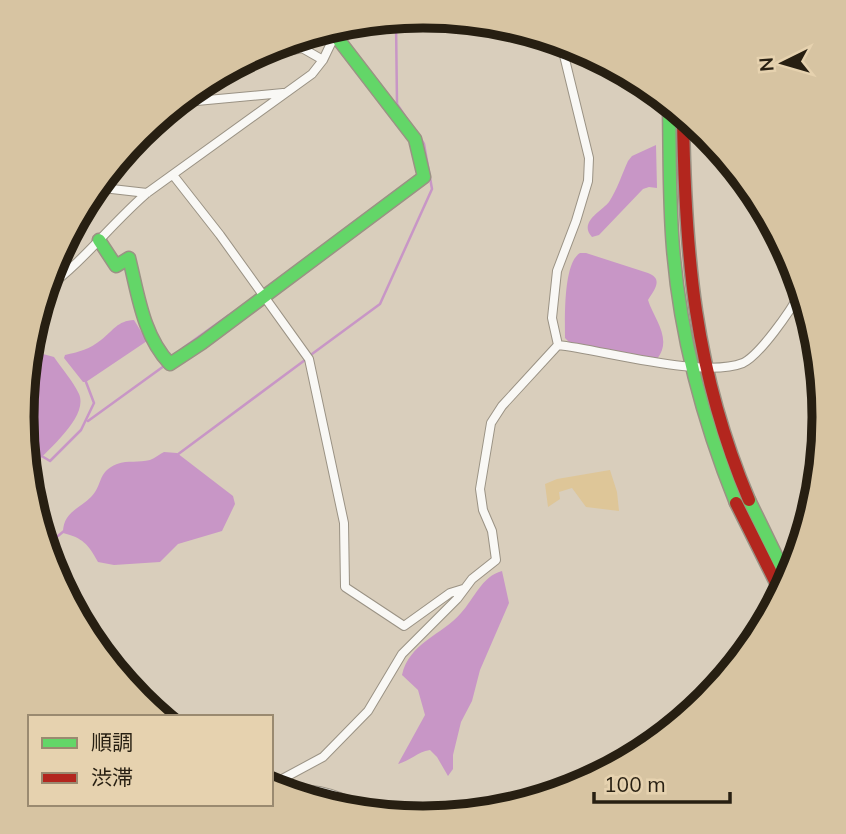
<svg xmlns="http://www.w3.org/2000/svg" width="846" height="834" font-family="Mulish,'Noto Sans JP',sans-serif">
<style>
.green{fill:#dec698}
.water{fill:#c896c6}
.lines{fill:none;stroke-linecap:round;stroke-linejoin:round}
.stream{stroke:#c896c6;stroke-width:2.5}
.street-casing{stroke:#9a9284;stroke-width:10}
.fast-casing{stroke:#9a9284;stroke-width:15}
.jam-casing{stroke:#9a9284;stroke-width:15}
.street{stroke:#f9f8f5;stroke-width:8}
.fast{stroke:#63d668;stroke-width:12}
.jam{stroke:#b3261e;stroke-width:12}
.rim{fill:none;stroke:#271f12;stroke-width:9}
</style>
<rect width="100%" height="100%" fill="#d9cebc"/>
<path class="green" d="M610,470L617,492L619,511L586,507L572,488L559,492L560,499L548,507L545,484L557,479Z"/>
<path class="water" d="M656,145L657,188L649,187L643,189L599,235L592,237C578,222 602,211 609,202C617,190 622,174 628,161L632,156Z
M580,253H586L648,273C664,279 654,290 648,300C654,319 673,339 657,359L570,343L565,338C565,319 563,263 580,253Z
M134,320L147,341L86,382H83L64,358L65,355C79,352 90,349 101,340C114,330 117,321 134,320Z
M43,354L54,357C62,369 73,381 79,394C89,417 46,451 32,467L22,417L33,359Z
M164,452L177,453L233,496L235,504L222,531L178,544L160,562L114,565L98,562C88,544 83,538 63,533C63,512 79,509 91,497C103,485 97,472 117,464C128,460 139,463 150,460C155,458 160,454 164,452Z
M502,571L509,603L480,670L472,701L461,722L453,755V769L448,776L437,757L430,750C417,752 410,761 398,764L425,715L418,690L402,675C409,643 442,635 461,613C474,599 482,576 502,571Z"/>
<g class="lines">
<path class="stream" d="M396,21L397,104L407,119
M183,348L229,315
M312,354L380,304L432,189L424,144L421,139
M88,421L164,366
M40,455L50,461L81,430L94,403L86,382
M177,455L305,360
M47,545L64,531"/>
<defs>
<path id="street" d="M258,54L269,55L302,48L323,60
M186,102L283,93
M173,175L220,235L309,359L344,523L345,587L404,626L450,593L463,589
M103,188L147,193
M47,288C84,261 112,223 147,193L312,74L323,60L335,35
M558,345L552,318L557,271L576,221L588,181L589,158L561,43
M558,345C603,350 703,379 743,363C760,355 791,310 800,293
M271,785L323,757L368,711L402,654L457,599L472,579L496,560L492,531L483,510L480,489L491,423L502,406L558,345
M279,790C309,786 332,792 360,806"/>
<path id="fast" d="M669,108C670,155 669,201 673,248C680,335 703,421 736,503
M99,240L116,266L129,258C138,294 143,336 170,364L202,343L424,177L415,139L335,35L336,33
M749,500L788,580"/>
<path id="jam" d="M683,117C685,255 694,370 749,500
M736,503L780,591"/>
</defs>
<use href="#street" class="street-casing"/>
<use href="#fast" class="fast-casing"/>
<use href="#jam" class="jam-casing"/>
<use href="#street" class="street"/>
<use href="#fast" class="fast"/>
<use href="#jam" class="jam"/>
</g>
<path d="M0 0H846V834H0ZM34 417a389 389 0 1 1 778 0a389 389 0 1 1-778 0Z" fill="#d7c4a2" fill-rule="evenodd"/>
<path class="rim" d="M34 417a389 389 0 1 1 778 0a389 389 0 1 1-778 0Z"/>
<rect x="28" y="715" width="245" height="91" fill="#e6d2af" stroke="#9a8a70" stroke-width="2"/>
<rect x="42" y="738" width="35" height="10" fill="#63d668" stroke="#9a8a70" stroke-width="2"/>
<text x="91" y="750" font-size="21" fill="#271f12">順調</text>
<rect x="42" y="773" width="35" height="10" fill="#b3261e" stroke="#9a8a70" stroke-width="2"/>
<text x="91" y="785" font-size="21" fill="#271f12">渋滞</text>
<g transform="translate(783 63) rotate(265)" stroke="#e6d2af" stroke-width="5" paint-order="stroke">
<path d="M0-5L12 26L0 18L-12 26Z" fill="#271f12"/>
<text y="-10" font-size="19" font-weight="bold" text-anchor="middle" fill="#271f12">N</text>
</g>
<path d="M594 792v10h136v-10" fill="none" stroke="#271f12" stroke-width="3.5"/>
<text x="604" y="792" font-size="21" fill="#271f12" stroke="#e6d2af" stroke-width="5" paint-order="stroke">100 m</text>
</svg>
